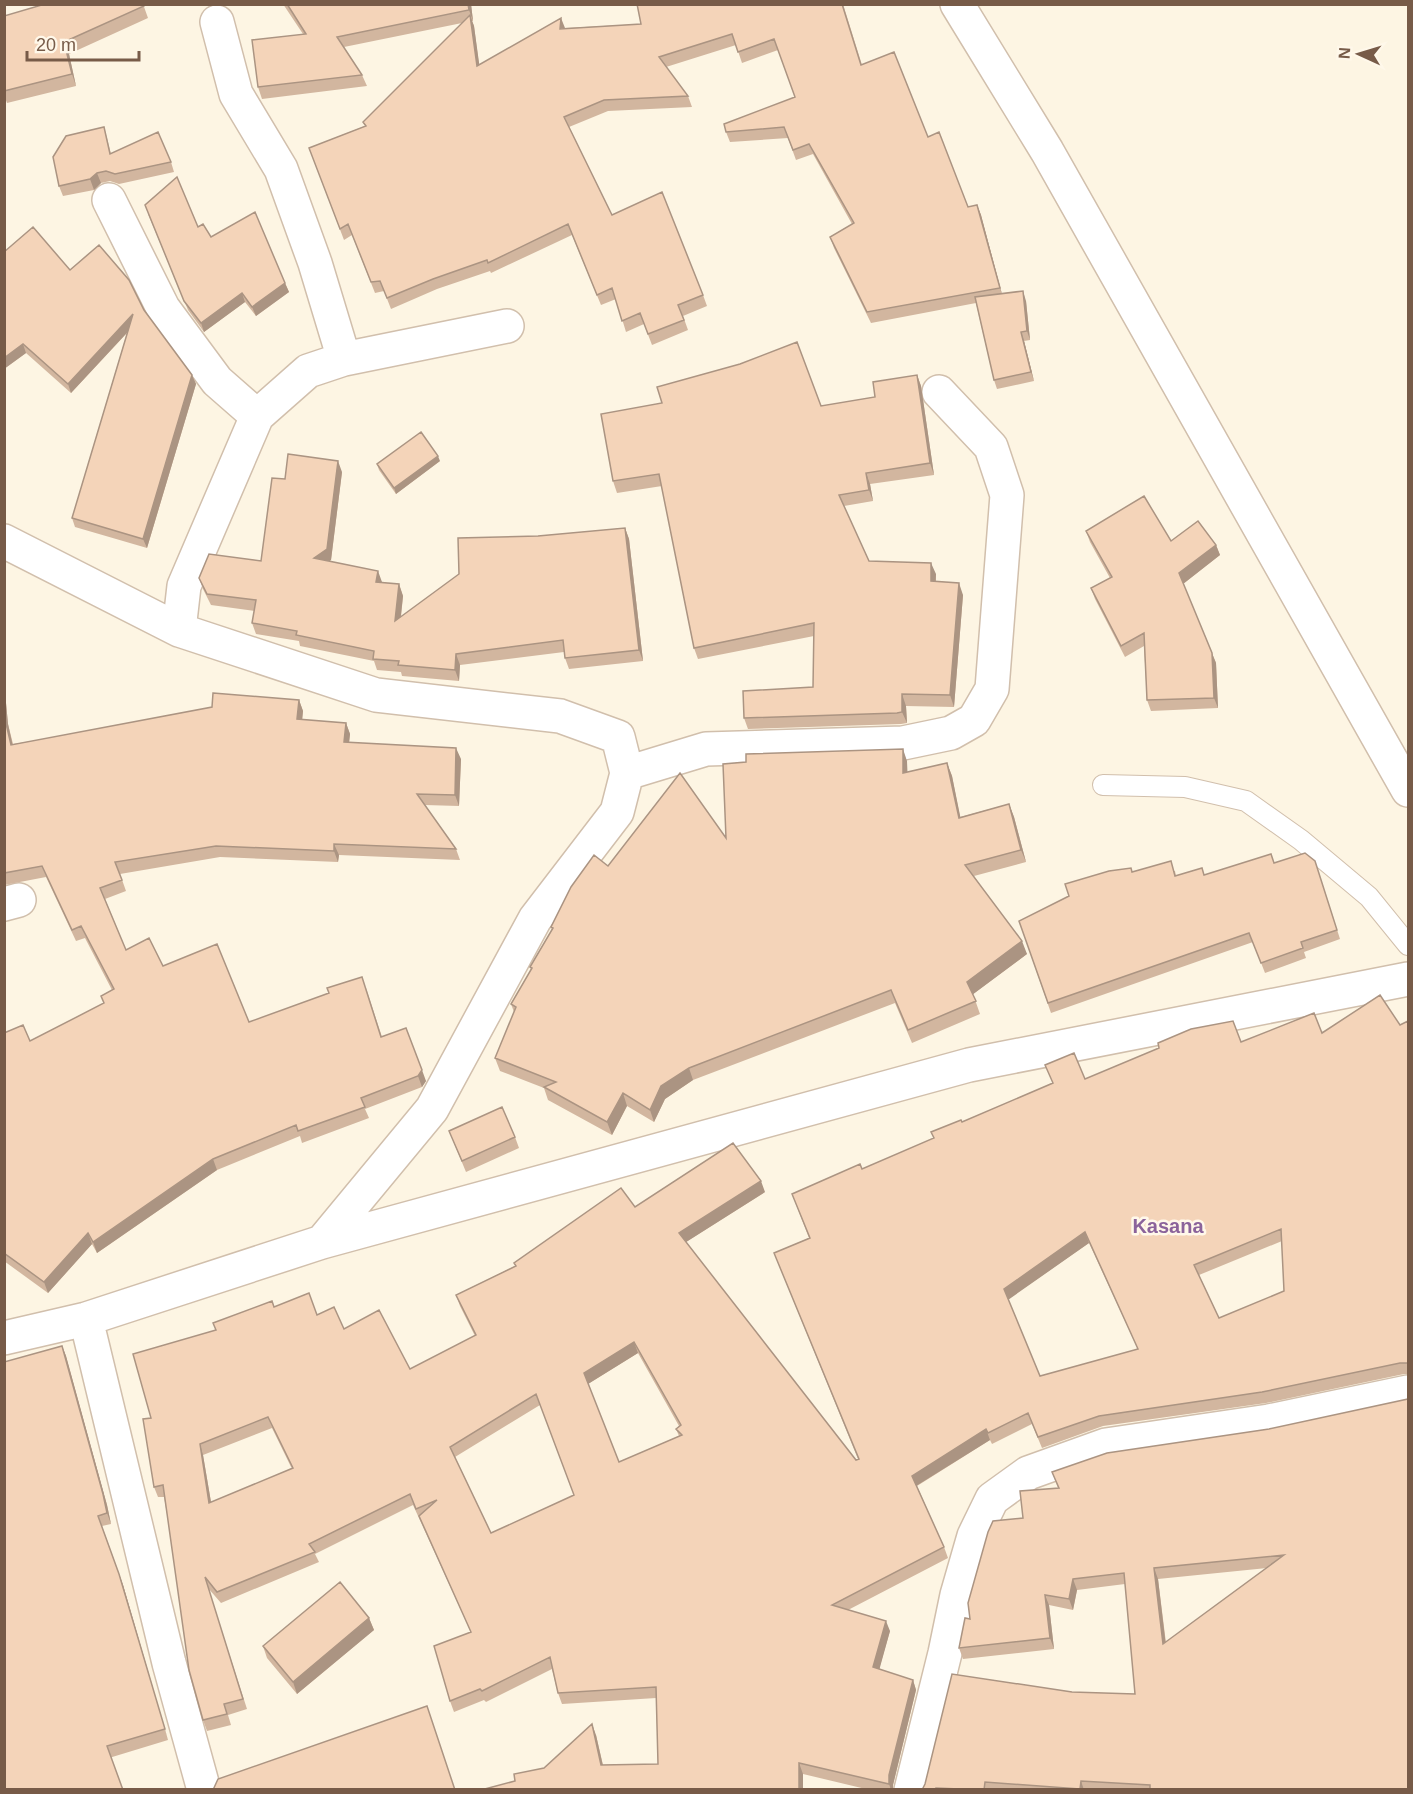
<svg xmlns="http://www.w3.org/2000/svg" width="1413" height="1794" font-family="Helvetica,sans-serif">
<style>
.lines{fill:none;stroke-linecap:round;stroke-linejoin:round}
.service-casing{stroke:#d1bfac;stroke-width:22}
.minor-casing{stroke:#d1bfac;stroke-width:36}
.service{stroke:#fff;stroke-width:20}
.minor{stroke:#fff;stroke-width:33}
.wall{fill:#d2b69f;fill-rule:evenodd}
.shaded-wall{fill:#ab9482}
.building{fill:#f4d4b9;stroke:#ab9482;stroke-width:1.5;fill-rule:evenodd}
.labels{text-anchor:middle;stroke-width:5;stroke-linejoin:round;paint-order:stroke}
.quarter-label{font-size:20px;font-weight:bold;fill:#8b639b;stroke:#fff8ea}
</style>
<rect width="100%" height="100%" fill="#fdf5e3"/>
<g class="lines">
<defs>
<path id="service" d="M1103,785L1185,787L1246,801L1301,840L1369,897L1408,945"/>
<path id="minor" d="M957,4L1047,151L1408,790
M217,22L236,94L281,169L315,263L344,359
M109,200L163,308L217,381L257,416
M4,541L179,630L376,695L560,716L618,737L627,773L617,812L535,919L432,1109L322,1242
M179,630L184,586L257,416L308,371L344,359L507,326
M627,773L706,749L903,743L951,733L974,720L992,689L1007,495L991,447L939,392
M4,904L19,900
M86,1319L169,1663L204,1790
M4,1338L86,1319L322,1242L969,1065L1408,979
M911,1790L945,1653L957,1595L974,1536L992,1499L1028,1473L1106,1445L1269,1421L1408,1392"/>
</defs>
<use href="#service" class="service-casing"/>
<use href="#minor" class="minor-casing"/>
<use href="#service" class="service"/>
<use href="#minor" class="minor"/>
</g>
<path class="wall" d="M143,4L148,18L69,54L76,86L7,103L4,95V16Z
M283,4H471L473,21H472L474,26L479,65L565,28L641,24L843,4L862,65L928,137L968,207L977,205L981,215L1002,294L1026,301L1030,340L1024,341L1034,381L997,389L994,380L976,303L871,323L834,248L830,237L852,224L813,154L796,160L788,138L730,142L726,132L795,97L778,50L742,63L736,45L666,67L688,96L692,107L608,111L569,127L612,215L703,295L707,306L683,316L688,330L652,345L644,324L626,332L616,299L601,305L572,235L491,273L490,271L437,289L391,309L384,291L375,293L352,235L344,240L309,148L365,126L363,122L462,23L344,47L362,75L367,86L262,99L258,87L303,34Z
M104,127L107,138L111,154L171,162L174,172L119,184L110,181L101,183L94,190L63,196L59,186Z
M148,214L198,227L211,237L285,283L289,292L256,316L245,302L204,332L188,310Z
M4,252L70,270L144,310L192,375L196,384L147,548L75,527L72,518L127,333L71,393L26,353L4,369Z
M917,375L921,386L934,475L870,484L873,501L844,506L869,561L936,574V581L963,595L954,707L906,706L907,723L901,724L748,729L744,718L813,687L814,636L698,659L694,648L662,486L617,493L613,481L821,406L875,397Z
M440,461L396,494L379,470L377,464Z
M342,472L331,560L329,561L382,583L399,584L403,596L401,617L538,536L625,528L629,539L643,661L569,669L565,658L564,652L460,665L459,681L402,676L401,672L377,670L374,661L300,646L299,641L256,634L252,623L255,611L211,605L203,589L199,578L261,561Z
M1086,531L1171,541L1216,545L1220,555L1183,584L1216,663L1218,708L1151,711L1147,700L1144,646L1125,657L1095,599L1091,588L1110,578L1090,542Z
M4,682L8,724L13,744L299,700L303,711L302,720L346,723L350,734L349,742L461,759L459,806L425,805L456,849L460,860L339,855L338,862L220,857L120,874L126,891L105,899L126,950L163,966L249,1022L366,988L382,1037L426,1081L422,1087L365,1109L369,1118L302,1143L300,1136L217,1170L97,1253L92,1244L48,1293L4,1261V1033L30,1041L104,1003L101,996L112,990L85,938L76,941L46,877L4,885Z
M907,761V772L947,763L952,776L960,817L1009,804L1014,817L1026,862L974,876L1027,954L973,994L980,1014L912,1043L895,1003L693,1080L665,1099L654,1122L627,1106L612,1135L548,1100L544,1088L500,1071L495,1058L514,1012L511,1004L531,970L530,967L552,930L551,927L608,866L726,838Z
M1274,863L1318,870L1340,939L1304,952L1306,958L1265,973L1253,942L1051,1013L1019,921L1132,872L1175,871L1176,876L1204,875Z
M1408,1021V1374H1404L1266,1403L1103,1426L1042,1448L1032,1424L992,1444L990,1440L917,1486L944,1547L948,1558L848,1610L890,1631L879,1669L913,1680L916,1690L893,1785V1790H870L803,1774L515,1781L544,1768L596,1735L603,1765L658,1764L656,1698L562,1704L558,1693L552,1669L486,1702L484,1700L454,1712L450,1701L471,1632L413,1505L315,1554L319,1562L221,1603L208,1588L247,1709L228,1715L231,1725L207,1731L203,1720L164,1497H158L154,1487L151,1418L216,1330L274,1307L317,1315L344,1329L410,1369L475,1336L460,1306L456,1295L635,1207L765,1192L686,1242L856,1460L858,1459L774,1253L809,1238L792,1194L862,1169L933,1139L962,1122L1053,1083L1045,1065L1085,1079L1241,1042L1322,1033L1400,1025ZM1282,1241L1284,1291L1219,1318L1199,1275ZM1089,1243L1138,1349L1040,1376L1008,1299ZM638,1353L679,1426L676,1429L679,1436L619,1462L588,1384ZM540,1405L574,1495L491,1533L455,1457ZM272,1428L292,1469L211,1502L203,1455Z
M449,1131L515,1137L519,1148L466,1172Z
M62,1346L66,1356L107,1505L111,1524L102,1526L123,1585L168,1740L4,1790Z
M1269,1429L1408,1790H922L1072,1692L1135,1694L1125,1584L1077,1590L1073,1610L1049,1605L1054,1649L963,1659L959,1648L970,1619L1023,1518L1058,1488L1052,1472ZM1267,1568L1166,1643L1158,1579Z
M369,1618L374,1630L297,1694L267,1658L263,1646Z"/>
<path class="shaded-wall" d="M468,4H471L473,21L469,10Z
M470,15L474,26L481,77L477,66Z
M561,18L565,28L560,29Z
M64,42L69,54L76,86L72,74Z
M97,173L101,183L94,190L90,179Z
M977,205L981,215L1003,298L1000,288Z
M285,283L289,292L256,316L252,307Z
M1023,291L1026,301L1030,340L1027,331Z
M242,293L245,302L204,332L201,323Z
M133,314L136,323L71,393L68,384Z
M1021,332L1024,341L1034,381L1031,372Z
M23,344L26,353L4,369V358Z
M192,375L196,384L147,548L143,539Z
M917,375L921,386L934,475L930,463Z
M438,456L440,461L396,494L394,488Z
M338,461L342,472L331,560L318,569L314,558Z
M866,473L870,484L873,501L869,490Z
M625,528L629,539L643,661L639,650Z
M1216,545L1220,555L1183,584L1179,573Z
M931,563L936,574L935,592L931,581Z
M378,571L382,582L380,593L376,582Z
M959,583L963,595L954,707L950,695Z
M399,584L403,596L399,632L395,621Z
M1212,653L1216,663L1218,708L1214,698Z
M456,654L460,665L459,681L455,670Z
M4,682L8,724L15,756L11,745L4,715Z
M902,694L906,706L907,723L902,712Z
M299,700L303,711L301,731L297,719Z
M346,723L350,734L348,753L344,742Z
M456,748L461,759L459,806L455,795Z
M903,749L907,761L908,785L903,773Z
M947,763L952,776L963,830L959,818Z
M1009,804L1014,817L1026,862L1021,850Z
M334,844L339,855L338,862L334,851Z
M1022,941L1027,954L972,995L967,982Z
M689,1068L693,1080L665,1099L654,1122L650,1110L661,1086Z
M422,1070L426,1081L422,1087L418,1076Z
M623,1093L627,1106L612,1135L607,1122Z
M213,1159L217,1170L97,1253L93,1242Z
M761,1181L765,1192L683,1244L679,1233Z
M1085,1232L1089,1243L1008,1300L1004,1289Z
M88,1233L92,1244L48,1293L44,1282Z
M634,1342L638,1353L588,1384L584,1373Z
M62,1346L66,1356L107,1505L111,1524L107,1513Z
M986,1429L990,1440L916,1486L912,1476Z
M200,1444L203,1455L213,1514L209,1503Z
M1154,1568L1158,1579L1167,1655L1163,1644Z
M119,1574L123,1585L168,1740L165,1729Z
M1073,1579L1077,1590L1073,1610L1069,1599Z
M1045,1595L1049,1605L1054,1649L1050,1638Z
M369,1618L374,1630L297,1694L293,1682Z
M886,1621L890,1631L877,1678L873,1667Z
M913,1680L916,1690L893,1785V1790H891L889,1784V1775Z
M592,1724L596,1735L605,1775L601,1765Z
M799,1763L803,1774V1790H799Z
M1081,1781L1084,1790L1080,1789Z"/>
<path class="building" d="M45,4H143L144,6L64,42L72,74L4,91V16Z
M287,4H468L469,10L337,37L362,75L258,87L252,40L306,34Z
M637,4H842L861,65L894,52L928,137L939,132L968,207L977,205L1000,288L867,312L830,237L854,223L809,144L793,150L784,127L726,132L724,124L795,97L774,39L738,52L732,34L659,57L688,96L604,100L564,117L612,215L662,192L703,295L678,305L684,320L648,334L640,313L622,321L612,288L597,295L568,224L488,263L487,260L433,279L387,298L380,281L371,282L348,224L340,229L309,148L366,126L363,122L470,15L477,66L561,18L560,29L641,24Z
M104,127L110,154L158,132L171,162L115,174L106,171L97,173L90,179L59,186L53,157L66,136Z
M177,177L198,227L203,224L211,237L255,212L285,283L252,307L242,293L201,323L184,301L145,205Z
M33,227L70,270L99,245L129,280L144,310L192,375L143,539L72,518L133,314L68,384L23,344L4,358V252Z
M1023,291L1027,331L1021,332L1031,372L994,380L975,297Z
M797,342L821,406L875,397L873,382L917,375L930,463L866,473L869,490L839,495L869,561L931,563V581L959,583L950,695L902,694V712L897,713L744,718L743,691L813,687L814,623L694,648L659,474L613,481L601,414L662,403L657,387L740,364Z
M421,432L438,456L394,488L377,464Z
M288,454L338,461L327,549L314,558L378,571L376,582L399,584L395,621L459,574L458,538L538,536L625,528L639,650L565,658L563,640L456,654L455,670L398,665L399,661L373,659L374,651L296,635L297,631L252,623L256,600L207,594L199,578L209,554L261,561L272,478L285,479Z
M1144,496L1171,541L1198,521L1216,545L1179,573L1212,653L1214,698L1147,700L1144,633L1121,646L1091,588L1112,577L1086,531Z
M213,693L299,700L297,719L346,723L344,742L456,748L455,795L417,794L456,849L334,844V851L216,846L115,862L122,880L100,888L126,950L149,938L163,966L217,944L249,1022L329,993L327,988L362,977L381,1037L406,1028L422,1070L418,1076L361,1098L365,1107L298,1131L296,1125L213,1159L93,1242L88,1233L44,1282L4,1253V1033L23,1025L30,1041L104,1003L101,996L114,989L81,926L72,930L42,866L4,873V715L11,745L212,707Z
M903,749V773L947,763L959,818L1009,804L1021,850L965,865L1022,941L967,982L976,1001L908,1030L891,990L689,1068L661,1086L650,1110L623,1093L607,1122L544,1087L556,1082L495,1058L516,1007L511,1004L532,968L530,967L553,928L551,927L571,887L594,855L608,866L680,773L726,838L723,764L746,762V754Z
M1305,853L1315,861L1337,930L1301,942L1303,948L1261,963L1249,933L1048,1003L1019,921L1069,896L1065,884L1109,871L1131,868L1132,872L1171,861L1175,876L1202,868L1204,875L1271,854L1274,863Z
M1380,995L1400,1025L1408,1021V1363H1400L1262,1392L1099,1416L1038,1437L1028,1413L988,1433L986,1429L912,1476L944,1547L832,1605L886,1621L873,1667L913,1680L889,1775V1784L799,1763V1790H481L515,1781L514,1774L544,1768L592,1724L601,1765L658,1764L656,1687L558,1693L550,1657L482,1691L480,1689L450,1701L434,1646L471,1632L419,1516L437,1500L416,1509L410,1494L309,1544L315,1552L217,1592L205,1577L243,1699L224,1704L227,1714L203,1720L189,1670L163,1485L154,1487L143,1419L151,1418L133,1354L216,1330L213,1323L272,1301L274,1307L309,1293L317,1315L334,1307L344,1329L379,1310L410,1369L476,1335L456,1295L516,1266L514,1263L621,1188L635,1207L733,1143L761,1181L679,1233L856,1460L859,1459L774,1253L810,1238L792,1194L860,1164L862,1169L934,1138L931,1132L961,1120L962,1122L1053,1083L1045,1065L1074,1053L1085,1079L1159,1048L1158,1043L1191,1029L1233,1021L1241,1042L1314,1013L1322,1033ZM1281,1229L1284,1291L1219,1318L1194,1265ZM1085,1232L1138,1349L1040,1376L1004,1289ZM634,1342L681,1425L676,1429L682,1435L619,1462L584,1373ZM536,1394L574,1495L491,1533L450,1447ZM268,1417L293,1468L209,1503L200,1444Z
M502,1107L515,1137L462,1161L449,1131Z
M62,1346L103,1494L107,1513L98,1516L119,1574L165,1729L107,1746L123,1790H4V1362Z
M1408,1399V1790H1150V1785L1081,1781L1080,1789L985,1782L984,1790L936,1788V1790H922L925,1784L952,1674L1072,1692L1135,1694L1124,1573L1073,1579L1069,1599L1045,1595L1050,1638L959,1648L965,1618L970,1619L968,1603L988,1532L993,1521L1023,1518L1020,1491L1059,1488L1052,1472L1107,1453L1269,1429ZM1284,1555L1163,1644L1154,1568Z
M340,1582L369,1618L293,1682L263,1646Z
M427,1706L455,1790H213L218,1779Z"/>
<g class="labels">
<g class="quarter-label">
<text x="1168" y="1233">Kasana</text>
</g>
</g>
<rect width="1413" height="1794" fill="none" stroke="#775b48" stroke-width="12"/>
<g transform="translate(1359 54) rotate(274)" stroke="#fff8ea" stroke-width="4.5" paint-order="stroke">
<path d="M0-4.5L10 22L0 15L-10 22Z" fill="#775b48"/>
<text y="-9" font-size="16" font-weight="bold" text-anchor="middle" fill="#775b48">N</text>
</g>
<path d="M27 51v9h112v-9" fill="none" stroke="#775b48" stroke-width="3"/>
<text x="36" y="51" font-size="18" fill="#775b48" stroke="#fff8ea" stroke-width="4.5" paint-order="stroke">20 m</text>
</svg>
